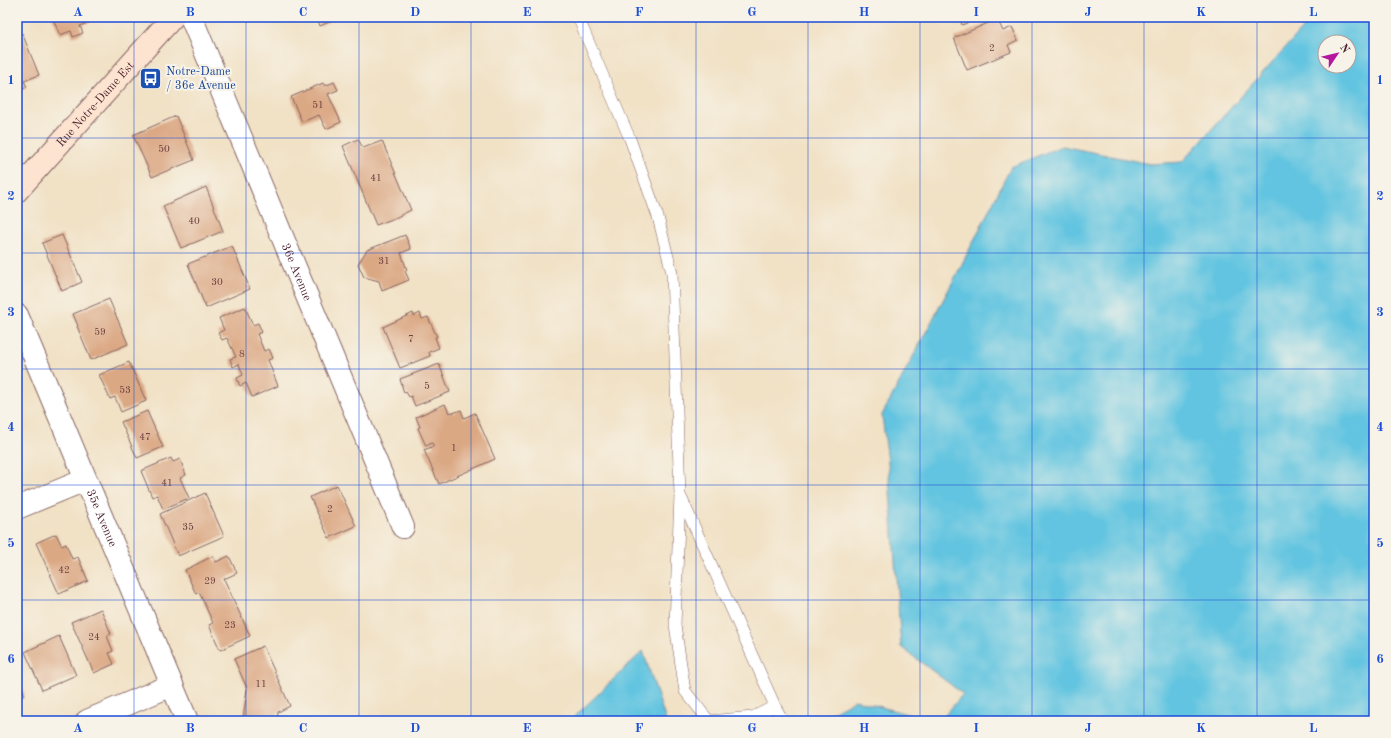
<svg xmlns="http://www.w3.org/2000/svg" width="1391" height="738" font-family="'Old Standard TT',serif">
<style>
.water{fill:#62c4e0;stroke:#567286;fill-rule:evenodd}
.building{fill:#dba884}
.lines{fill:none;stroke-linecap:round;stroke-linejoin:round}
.service-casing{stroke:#846361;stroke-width:12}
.minor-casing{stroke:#846361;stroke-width:24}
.secondary-casing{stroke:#846361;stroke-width:24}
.service{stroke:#fff;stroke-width:11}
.minor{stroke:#fff;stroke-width:22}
.secondary{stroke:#fde4d1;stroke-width:22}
.grid{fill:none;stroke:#1d4ed8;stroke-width:1;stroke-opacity:0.55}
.labels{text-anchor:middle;stroke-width:4;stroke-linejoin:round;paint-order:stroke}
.number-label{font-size:10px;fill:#6e4141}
.transit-label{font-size:12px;fill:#164399;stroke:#f7f3e8;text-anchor:start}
.street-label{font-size:12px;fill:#4a1f2b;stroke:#f7f3e8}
.neatline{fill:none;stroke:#1d4ed8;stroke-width:1.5}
.grid-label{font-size:13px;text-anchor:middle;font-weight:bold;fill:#1d4ed8}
</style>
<rect width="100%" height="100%" fill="#f7f3e8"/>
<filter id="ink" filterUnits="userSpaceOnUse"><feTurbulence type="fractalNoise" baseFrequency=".025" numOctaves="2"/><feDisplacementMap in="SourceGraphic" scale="8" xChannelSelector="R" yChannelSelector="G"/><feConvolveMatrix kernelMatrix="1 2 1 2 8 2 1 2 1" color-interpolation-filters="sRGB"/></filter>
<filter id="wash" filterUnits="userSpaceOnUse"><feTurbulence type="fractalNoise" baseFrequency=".012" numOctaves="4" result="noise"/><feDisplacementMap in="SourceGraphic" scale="16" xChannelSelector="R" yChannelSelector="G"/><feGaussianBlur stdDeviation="0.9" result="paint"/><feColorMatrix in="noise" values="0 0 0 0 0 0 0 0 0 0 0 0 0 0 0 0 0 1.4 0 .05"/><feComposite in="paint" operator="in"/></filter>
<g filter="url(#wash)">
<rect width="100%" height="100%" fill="#f1e1c5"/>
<path class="water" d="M1313,17H1374V721H940L963,694L901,647L888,462L882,415L958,272L1011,167L1062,146L1150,164L1182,162ZM1325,42H1349V66H1325Z
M643,651L666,721H570Z
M855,700L933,721H816Z"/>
<g id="blocks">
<path class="building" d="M52,17H88L90,22L80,26L83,33L73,37L71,31L60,35Z
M317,17H335L336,19L320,26Z
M959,17H981L962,25Z
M997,19L1003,31L1012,27L1018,40L1008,45L1011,52L967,70L954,38Z
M22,33L39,75L24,81L27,87L17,92V35Z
M334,82L338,90L328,94L341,122L326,129L319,115L302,122L291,97L323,83L325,86Z
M176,116L194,160L152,177L133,135Z
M358,139L363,148L382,141L411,210L395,218L376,225L343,146Z
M206,187L223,231L181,248L163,206Z
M62,235L82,282L62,291L42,243Z
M405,235L411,249L401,253L407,270L405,271L409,280L382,291L379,281L364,277L358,264L367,250Z
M232,246L250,289L206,308L188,264Z
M109,299L128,344L91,360L77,326H78L73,314Z
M245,307L253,325L258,323L262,332L257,334L264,351L269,349L273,358L268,360L278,386L252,397L246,383L240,386L237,378L243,375L239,364L233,367L230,359L236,357L227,338L222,340L218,333L224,330L219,318Z
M413,313L414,316L420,313L422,319L428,317L437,337H435L439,348L429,352L430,356L400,368L383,327Z
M129,362L146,401L121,412L115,397L110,399L99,375Z
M439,364L450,392L415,406L411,396L409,397L406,392L404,393L400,379Z
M445,404L449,413L452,412L453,413L461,410L464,418L475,413L495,459L439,484L424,450L434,446L432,443L426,446L418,428L420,427L416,417Z
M147,411L163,447L137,458L121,422Z
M171,458L173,462L180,459L186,475L180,478L189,498L163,509L157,495L152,497L141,471Z
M337,485L356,526L329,538L310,497Z
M205,493L224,536L178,556L160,514Z
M56,534L62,546L66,544L72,559L78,557L88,581L59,594L36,543Z
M213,556L216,562L229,556L237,573L224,579L250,636L220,650L209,625L213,623L199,592L196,594L185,570Z
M101,609L111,634L107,636L113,651L109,653L114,664L94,673L71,622Z
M59,636L76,675L42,690L25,652Z
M263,646L290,706L278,712L277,721H243L247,688L234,659Z
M17,676L25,695L17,699Z"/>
</g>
</g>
<g filter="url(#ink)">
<use href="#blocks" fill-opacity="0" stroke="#846361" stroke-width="1"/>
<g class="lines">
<defs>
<path id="service" d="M578,17L630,139L658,217L672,273L680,495L675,625L685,691L709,721L753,717L775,706
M681,497L775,706L783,721"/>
<g id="minor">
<path id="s1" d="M191,17L403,527"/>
<path id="s2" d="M17,315L187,721"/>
<path d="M17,508L85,480"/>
<path d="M87,721L172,685"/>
</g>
<g id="secondary">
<path id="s3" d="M17,191L173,17"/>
</g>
</defs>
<use href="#service" class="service-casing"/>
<use href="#minor" class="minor-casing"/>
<use href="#secondary" class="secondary-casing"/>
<use href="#service" class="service"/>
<use href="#minor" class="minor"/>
<use href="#secondary" class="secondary"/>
</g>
</g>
<path class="grid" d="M134,17V721M246,17V721M359,17V721M471,17V721M583,17V721M696,17V721M808,17V721M920,17V721M1032,17V721M1144,17V721M1257,17V721M17,138H1374M17,253H1374M17,369H1374M17,485H1374M17,600H1374"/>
<defs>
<symbol id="bus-square" viewBox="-11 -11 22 22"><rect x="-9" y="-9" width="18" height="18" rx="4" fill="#1a4fb4" stroke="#f7f3e8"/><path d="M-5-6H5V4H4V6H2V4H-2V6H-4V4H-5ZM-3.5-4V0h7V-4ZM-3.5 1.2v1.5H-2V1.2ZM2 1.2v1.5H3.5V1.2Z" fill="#fff"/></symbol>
</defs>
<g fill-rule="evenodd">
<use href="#bus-square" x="138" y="66" width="25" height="25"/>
</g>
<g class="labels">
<g class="number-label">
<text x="992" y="51">2</text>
<text x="318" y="108">51</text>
<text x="164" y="152">50</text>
<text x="376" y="181">41</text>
<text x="194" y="224">40</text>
<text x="384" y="264">31</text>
<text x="217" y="285">30</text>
<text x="100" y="335">59</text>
<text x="411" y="342">7</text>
<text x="242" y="357">8</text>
<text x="427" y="389">5</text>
<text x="125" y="393">53</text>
<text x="145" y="440">47</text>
<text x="454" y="451">1</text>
<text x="167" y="486">41</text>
<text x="330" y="512">2</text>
<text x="188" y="530">35</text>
<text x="64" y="573">42</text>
<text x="210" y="584">29</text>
<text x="230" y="628">23</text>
<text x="94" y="640">24</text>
<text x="261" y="687">11</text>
</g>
<g class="transit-label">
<text x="166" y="75">Notre-Dame<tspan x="166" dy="14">/ 36e Avenue</tspan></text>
</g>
<g class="street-label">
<text dy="4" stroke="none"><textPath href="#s3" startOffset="117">Rue Notre-Dame Est</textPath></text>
<text dy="4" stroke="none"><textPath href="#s1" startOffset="276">36e Avenue</textPath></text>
<text dy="4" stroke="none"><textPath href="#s2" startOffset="220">35e Avenue</textPath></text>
</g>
</g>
<rect width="1391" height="738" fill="none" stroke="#f7f3e8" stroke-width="44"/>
<g transform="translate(1337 54) rotate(55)"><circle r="19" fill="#f7f3e8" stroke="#b29e9c"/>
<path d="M0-3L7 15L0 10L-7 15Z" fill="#b5179e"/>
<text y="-6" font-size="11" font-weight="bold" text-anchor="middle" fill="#4a1f2b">N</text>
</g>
<rect x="22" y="22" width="1347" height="694" class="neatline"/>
<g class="grid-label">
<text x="78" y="16">A</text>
<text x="190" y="16">B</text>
<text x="303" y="16">C</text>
<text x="415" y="16">D</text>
<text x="527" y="16">E</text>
<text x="639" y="16">F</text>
<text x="752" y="16">G</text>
<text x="864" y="16">H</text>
<text x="976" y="16">I</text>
<text x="1088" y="16">J</text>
<text x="1201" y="16">K</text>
<text x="1313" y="16">L</text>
<text x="11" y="84">1</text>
<text x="1380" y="84">1</text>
<text x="11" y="200">2</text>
<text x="1380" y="200">2</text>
<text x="11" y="316">3</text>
<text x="1380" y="316">3</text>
<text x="11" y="431">4</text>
<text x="1380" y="431">4</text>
<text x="11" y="547">5</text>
<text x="1380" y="547">5</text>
<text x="11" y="663">6</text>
<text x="1380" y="663">6</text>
<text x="78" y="732">A</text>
<text x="190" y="732">B</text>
<text x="303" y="732">C</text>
<text x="415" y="732">D</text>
<text x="527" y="732">E</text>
<text x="639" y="732">F</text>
<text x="752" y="732">G</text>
<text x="864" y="732">H</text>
<text x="976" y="732">I</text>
<text x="1088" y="732">J</text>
<text x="1201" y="732">K</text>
<text x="1313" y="732">L</text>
</g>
</svg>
